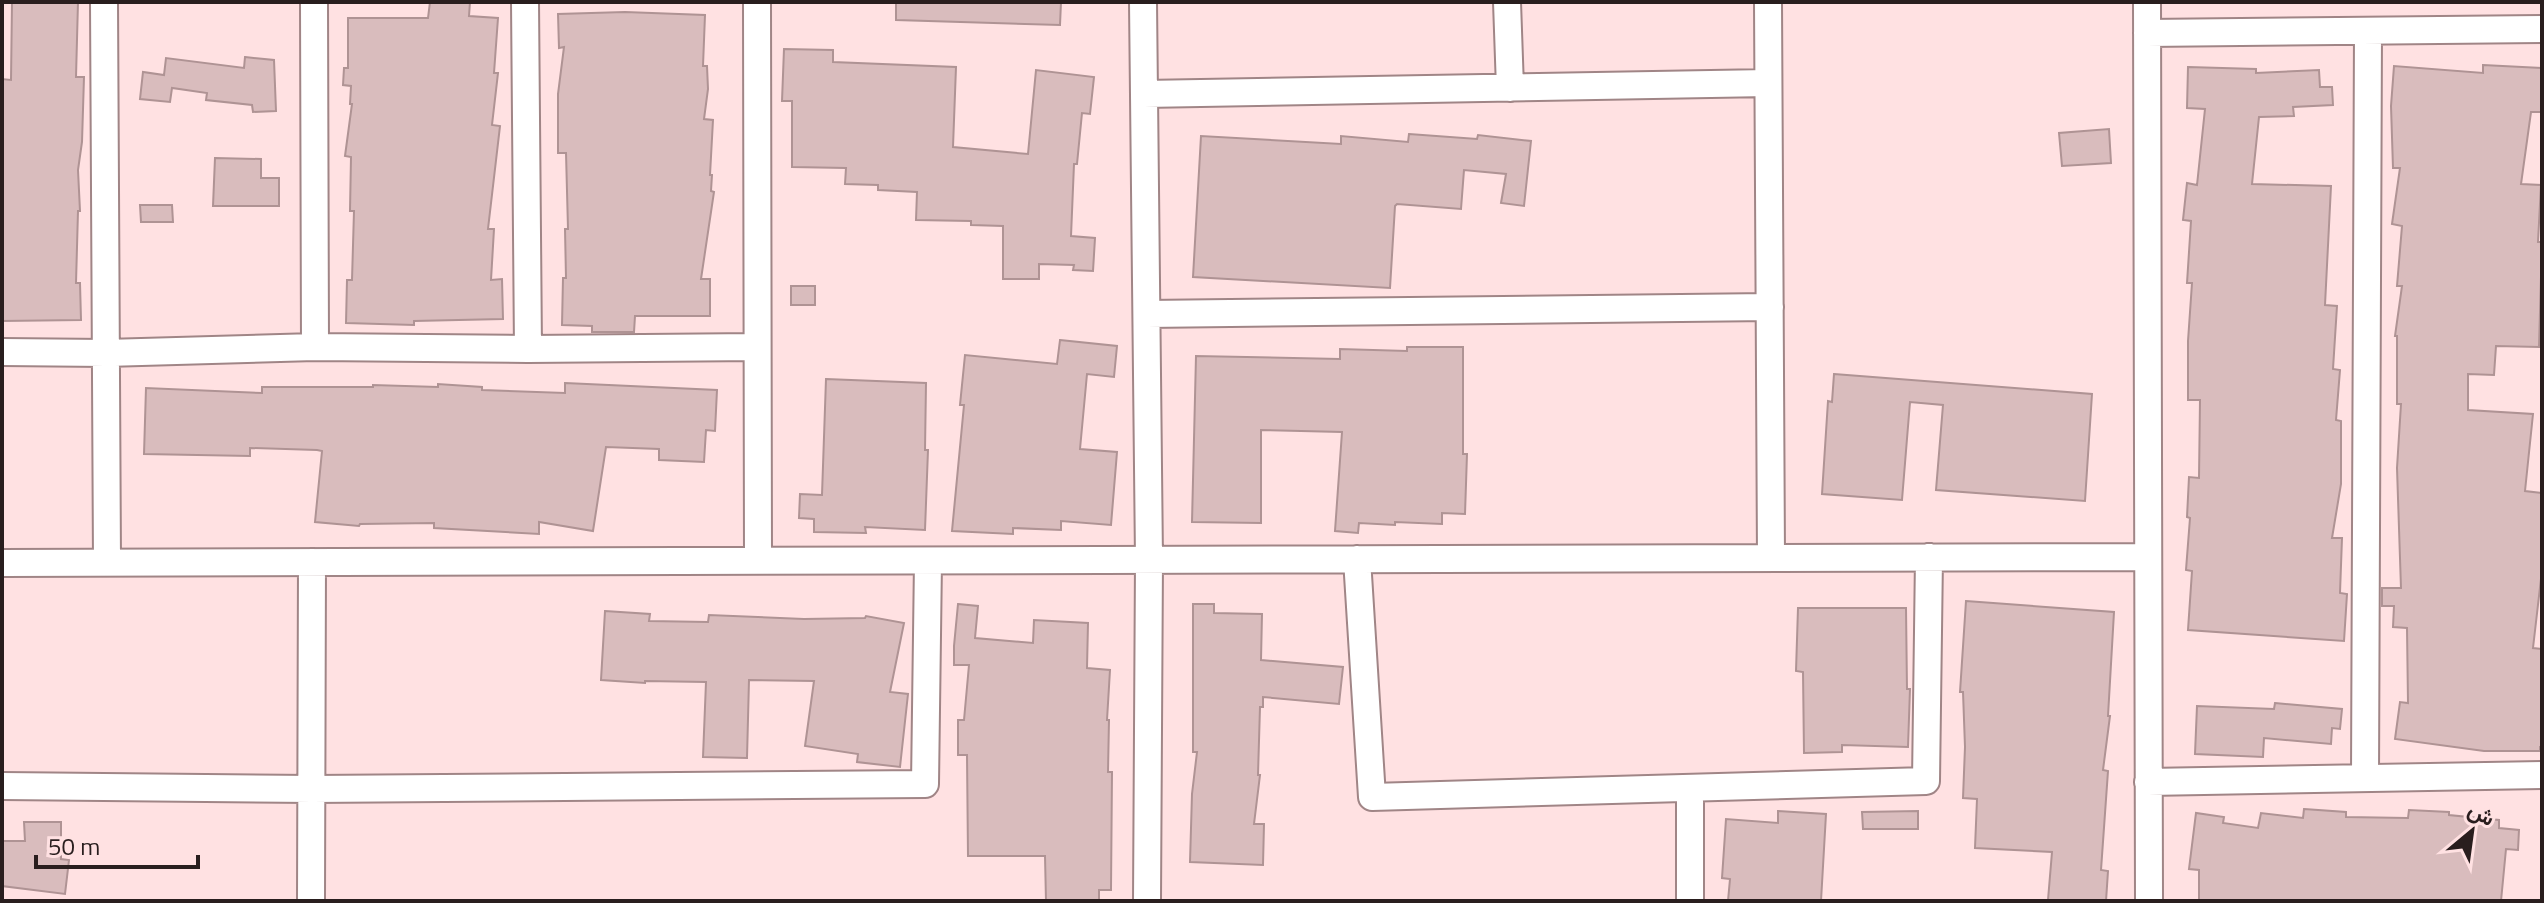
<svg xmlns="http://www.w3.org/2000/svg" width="2544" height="903" font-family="'Titillium Web',Vazirmatn,sans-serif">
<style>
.building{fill:#d9bcbd;stroke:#af9394;stroke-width:2}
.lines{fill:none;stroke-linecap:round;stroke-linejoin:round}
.minor-casing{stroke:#a08586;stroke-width:30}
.minor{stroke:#fff;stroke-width:26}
</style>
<rect width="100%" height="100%" fill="#ffe1e2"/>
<path class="building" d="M12,2H78L76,77H84L82,142L78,170L80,211H78L76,283H80L81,320L2,321V79L11,80Z
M430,2H470L469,16L498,18L494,73H498L492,125L500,126L488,229H494L491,280L502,279L503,319L414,321V325L346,323L347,280H352L354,211H350L351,157L345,156L352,104H350L351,86L343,85L344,68H348V18H428Z
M896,2H1061L1060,25L896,20Z
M625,12L705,15L703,66H707L708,89L704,119L713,120L710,175H712L711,191L714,192L701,279H710V316H635L634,332H592V326L562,325L563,278H566L565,229H568L566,153H558V94L564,47L559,48L558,14Z
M784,49L833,50V62L956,67L953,147L1028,154L1036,70L1094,77L1090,114L1082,113L1077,164H1074L1071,236L1095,238L1093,271L1073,270L1074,265L1039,264V279H1003V226L971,225V221L916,220L917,192L878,190V185L845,184L846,168L792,167V101H782Z
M245,57L274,60L276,111L253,112L252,105L206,100L207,93L172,88L170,102L140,99L143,72L164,75L166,58L244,68Z
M2483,65L2542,68V112H2531L2521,184L2541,185L2538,242H2542L2539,347L2496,346L2494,375L2468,374V410L2533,414L2525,491L2542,493V570L2533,648L2542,649V747H2540V751H2484L2395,739L2400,702L2408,703L2407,628L2393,627L2394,606H2382V588H2401L2397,468L2401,404H2397V336H2395L2402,286H2397L2402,226L2392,224L2400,168H2393L2391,106L2394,66L2483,73Z
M2188,67L2256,69V73L2319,70L2320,87H2332L2333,105L2293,107L2294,116L2259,117L2252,184L2331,186L2325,305L2337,306L2333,369L2340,370L2336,420L2341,421V484L2332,538H2342L2340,593L2347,594L2344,641L2188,630L2192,571L2186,570L2190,518L2187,517L2189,477L2199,478L2200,400H2188V341L2192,283H2187L2191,221L2183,220L2187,183L2197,185L2205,109L2187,108Z
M2109,129L2111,163L2062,166L2059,133Z
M1409,134L1477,139L1478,135L1531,141L1524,206L1501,203L1506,174L1464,170L1461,209L1397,204L1395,206L1390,288L1193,277L1201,136L1341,144V136L1408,142Z
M215,158L261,159V178H279V206H213Z
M140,205H172L173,222H141Z
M791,286H815V305H791Z
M1060,340L1117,346L1114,377L1087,374L1080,449L1117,452L1111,525L1061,521V530L1013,528V534L952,531L964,405H960L965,355L1057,364Z
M1407,347H1463V454H1467L1465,514L1442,513V524L1395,522V525L1359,523L1358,533L1335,531L1342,432L1261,430V523L1192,522L1196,356L1340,359V349L1407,351Z
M1834,374L2092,394L2085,501L1936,490L1943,405L1910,402L1902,500L1822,494L1828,401L1832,402Z
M826,379L926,383L925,450H928L925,530L865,527L866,533L814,532V519L799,518L800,494L822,495Z
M565,383L717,390L715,431L706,430L704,462L659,460V449L606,447L593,531L539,522V534L434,528V523L360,524L359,526L315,522L322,451L317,450L250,448V456L144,454L146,388L262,393V387H373V385L438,387V384L482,387V390L565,393Z
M1966,601L2114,612L2108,716H2110L2103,770L2108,771L2101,870L2108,871L2106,901L2048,900L2052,852L1975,848L1977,799L1963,798L1965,747L1963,692H1960Z
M958,604L978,606L975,638L1033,643L1034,620L1088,623L1087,668L1110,670L1107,720H1109L1108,772H1112L1111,890H1099V901H1046L1045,856H968L967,755H958V720H964L969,665H954V646Z
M1193,604H1214V613L1262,614L1261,660L1343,667L1339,704L1263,697V707H1260L1258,775H1260L1254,824H1264L1263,865L1190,862L1192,794L1197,752H1193Z
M1798,608H1906L1907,689H1910L1908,747L1842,745V752L1804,753L1803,672L1796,671Z
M605,611L650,614L649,621L708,622L709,615L804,619L865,618L866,616L904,623L890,692L908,694L900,767L857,762L858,754L805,746L814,681L749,680L747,758L703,757L706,682L645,681V683L601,680Z
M2275,703L2342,709L2340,729L2332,728L2331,744L2264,738L2263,757L2195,754L2197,706L2274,709Z
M2304,809L2346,812V817L2408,818L2409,810L2449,812V815L2499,820V828L2519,830L2518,850L2506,849L2501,901H2199V870L2189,869L2196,813L2224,817L2223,823L2258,828L2261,813L2303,818Z
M1778,811L1826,814L1821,901H1728L1730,879L1722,878L1726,819L1778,823Z
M1918,811V829H1863L1862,812Z
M24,822H61V859L69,860L65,894L2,886V841H25Z"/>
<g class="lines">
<defs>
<path id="minor" d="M104,2L107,562
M314,2L315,347
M525,2L528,349
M757,2L758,561
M1143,2L1149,560L1147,901
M1507,2L1510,88
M1768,2L1771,558
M2147,2L2149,901
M2147,33L2542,29
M1144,94L1768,83
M1147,314L1770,307
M2,352L106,353L315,347L528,349L757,347
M1357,559L1372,797L1926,781L1929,557
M2,563L2147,557
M2365,778L2368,31
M2148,782L2542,775
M2,786L312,789L925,784L928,561
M311,901L312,562
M1690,901V788"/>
</defs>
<use href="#minor" class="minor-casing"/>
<use href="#minor" class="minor"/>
</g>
<rect width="2544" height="903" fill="none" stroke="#291e1e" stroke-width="8"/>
<g transform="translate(2472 831) rotate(29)" stroke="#ffe1e2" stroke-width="6" paint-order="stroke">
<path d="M0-6L14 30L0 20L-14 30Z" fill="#291e1e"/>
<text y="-12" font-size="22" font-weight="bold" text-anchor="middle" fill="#291e1e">ش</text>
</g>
<path d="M36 855v12h162v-12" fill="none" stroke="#291e1e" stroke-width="4"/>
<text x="48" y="855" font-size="24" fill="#291e1e" stroke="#ffe1e2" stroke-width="6" paint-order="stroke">50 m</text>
</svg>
